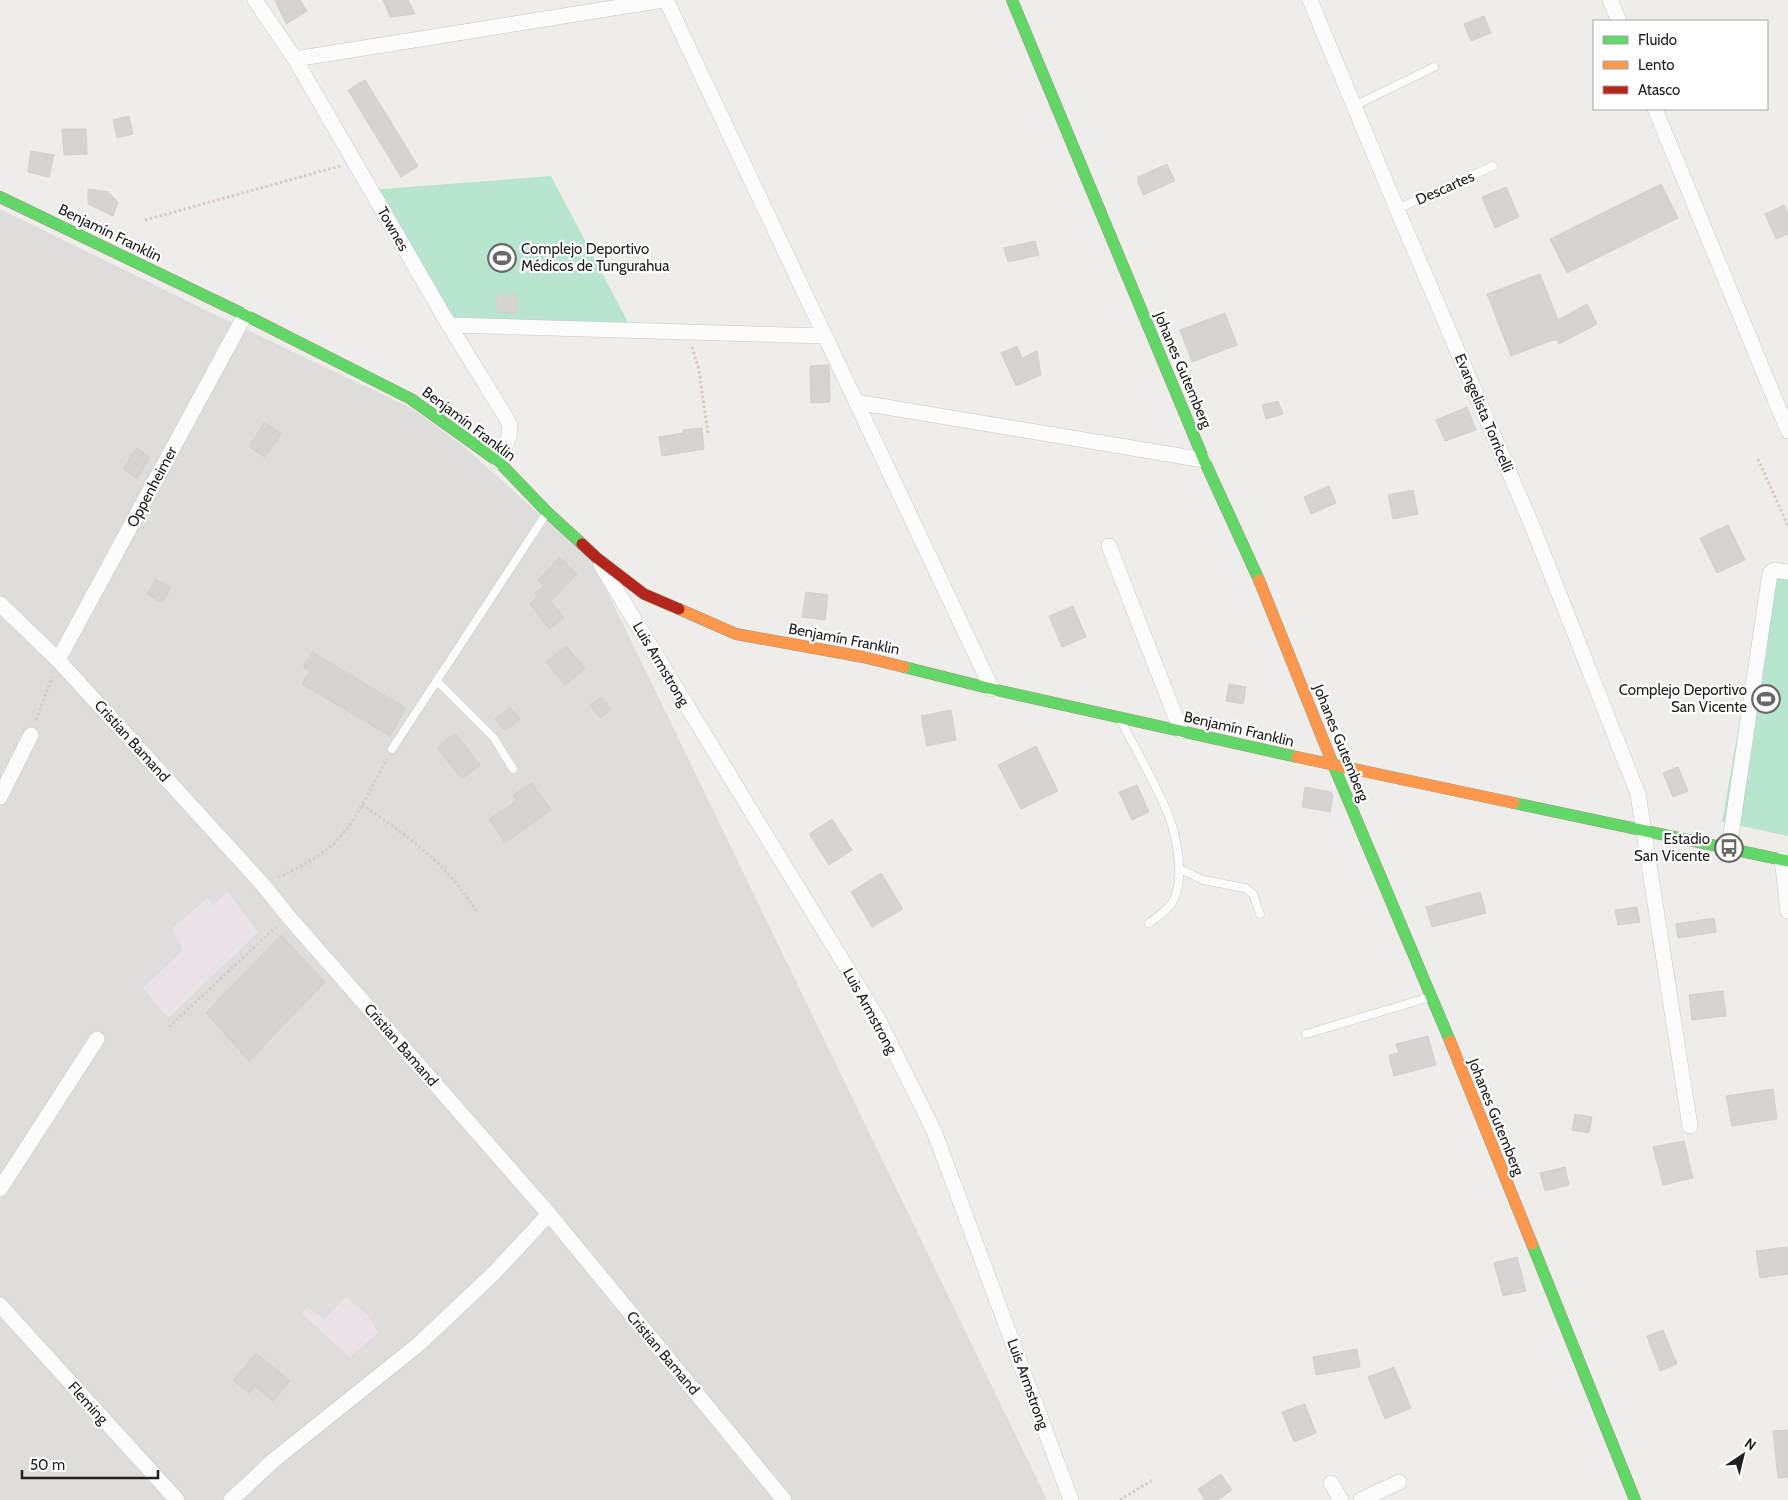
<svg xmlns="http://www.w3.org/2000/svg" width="1788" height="1500" font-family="Cabin,sans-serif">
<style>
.residential{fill:#dedddb}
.industrial{fill:#ece3e8}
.pitch{fill:#b7e5d0}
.building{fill:#d6d3d1;stroke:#d2cfcc}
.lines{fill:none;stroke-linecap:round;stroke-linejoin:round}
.lane-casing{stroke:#c8c7c6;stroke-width:9}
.street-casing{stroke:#c8c7c6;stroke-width:16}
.fast-casing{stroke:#989982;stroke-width:12}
.slow-casing{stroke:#989982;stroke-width:12}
.jam-casing{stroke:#989982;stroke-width:12}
.path{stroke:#d8cac8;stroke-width:3;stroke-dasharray:2.5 2.5;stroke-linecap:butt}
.lane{stroke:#fdfcfc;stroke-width:8}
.street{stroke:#fdfcfc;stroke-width:15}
.fast{stroke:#63d668;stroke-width:11}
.slow{stroke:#ff974d;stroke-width:11}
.jam{stroke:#b3261e;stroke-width:11}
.labels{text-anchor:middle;stroke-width:4.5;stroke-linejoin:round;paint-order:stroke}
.street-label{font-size:15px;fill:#212121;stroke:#fff}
.poi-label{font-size:15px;fill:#212121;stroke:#fff;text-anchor:end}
</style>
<rect width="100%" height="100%" fill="#efedea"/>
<path class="residential" d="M0,209L218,316L411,408L461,444L593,562L1047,1500H0Z"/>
<path class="industrial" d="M227,891L258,932L168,1018L143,988L183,950L172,928L208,898L213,906Z
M346,1297L369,1316L378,1332L350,1357L302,1314L307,1307L325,1319Z"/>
<path class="pitch" d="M551,176L632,330L449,325L370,190Z
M1766,571L1788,575V836L1722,822Z"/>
<path class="building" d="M275,0H300L307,11L286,24Z
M383,0H408L415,14L390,17Z
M1484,16L1491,33L1471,41L1464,24Z
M365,80L418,166L401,177L348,90Z
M129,116L133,134L117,138L113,120Z
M62,129H86L87,154L64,155Z
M31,151L54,155L49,177L28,172Z
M1167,164L1175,181L1143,195L1138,183V177Z
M1661,184L1678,218L1567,273L1550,239Z
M1506,187L1519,217L1495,228L1482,197Z
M88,189L108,192L118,202L113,216L88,204Z
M1784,205L1788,214V234L1776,239L1765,214Z
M1035,241L1039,255L1008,262L1004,248Z
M1540,274L1558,320L1587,304L1597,324L1559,344L1556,339L1511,356L1487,294Z
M497,295H517V313L497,312Z
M1225,313L1237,345L1192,362L1180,330Z
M1017,346L1022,358L1037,351L1041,375L1016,386L1001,353Z
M829,365L830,402L811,403L810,366Z
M1278,401L1283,414L1266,419L1262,405Z
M1467,407L1476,430L1445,441L1436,420Z
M264,422L281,433L265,457L249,447Z
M702,428L704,449L662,456L659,437L683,433V430Z
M137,448L150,457L137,478L123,469Z
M1329,486L1336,503L1311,514L1304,497Z
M1413,490L1418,514L1393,519L1388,495Z
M1728,525L1745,560L1717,573L1700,538Z
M560,557L577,574L551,601L564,618L549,629L530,604L538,597L535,593L544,586L538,580Z
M156,579L171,588L162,603L147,594Z
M806,592L828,595L825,620L802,617Z
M1073,606L1086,637L1062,647L1049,616Z
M566,646L585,669L565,685L546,662Z
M312,652L406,708L390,736L302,684L310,671L303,667Z
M1229,684L1246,687L1243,704L1226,701Z
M602,697L611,710L600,718L590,705Z
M510,707L520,719L505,731L495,719Z
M951,710L956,740L927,746L921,716Z
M455,733L480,765L462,779L437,748Z
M1036,746L1058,791L1021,809L998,765Z
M1678,767L1688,791L1673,797L1663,773Z
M532,783L551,810L505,843L489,819L517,801L513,795Z
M1137,785L1149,812L1132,820L1119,792Z
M1305,787L1331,792L1333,796L1330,812L1302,807Z
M832,819L852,850L829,865L809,834Z
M881,873L903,909L872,927L851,892Z
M1480,892L1486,913L1432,927L1426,907Z
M1637,907L1640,922L1618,925L1615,910Z
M1714,918L1716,932L1678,938L1676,924Z
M281,935L325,982L249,1061L206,1013Z
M1723,991L1726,1016L1692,1020L1689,995Z
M1428,1036L1436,1065L1394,1076L1389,1055L1399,1053L1396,1044Z
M1773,1089L1777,1119L1732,1126L1726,1096Z
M1575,1114L1592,1117L1589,1133L1572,1130Z
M1684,1141L1693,1178L1663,1185L1653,1147Z
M1565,1167L1569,1185L1545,1191L1540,1173Z
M1788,1247V1274L1760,1278L1756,1251Z
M1517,1257L1526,1291L1503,1296L1494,1263Z
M1663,1330L1677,1364L1660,1371L1647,1336Z
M1357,1349L1360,1367L1316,1375L1313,1357Z
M256,1353L290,1381L273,1401L255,1386L249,1393L233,1380Z
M1394,1367L1411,1408L1385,1419L1368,1377Z
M1305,1404L1316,1433L1294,1442L1282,1412Z
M1788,1430V1477L1778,1478L1773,1431Z
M1221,1474L1232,1490L1218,1500H1205L1198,1489Z"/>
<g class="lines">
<defs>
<path id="lane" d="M1354,106L1434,67
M1397,209L1493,166
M437,681L494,738L513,769
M1121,721C1137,752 1155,782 1168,814C1177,837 1186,881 1172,903C1166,912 1157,917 1149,923
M392,749L546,514
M1180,869L1203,880L1245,888L1253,894L1260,914
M1306,1034L1430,997"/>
<path id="street" d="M255,0L295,59L449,325L504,414L510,425L509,436L499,462
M666,0L992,689
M1310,0L1397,209L1533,528L1638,794L1690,1126
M1610,0L1619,21
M295,59L663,0
M1655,109L1788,431
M449,325L825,336
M856,402L1204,460
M1109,546L1181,731
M601,565L878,1019L934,1131L1071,1500
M0,604L58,660L264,886L288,916L549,1214L784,1500
M58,660L245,315
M0,797L31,735
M1729,848L1770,573L1774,570L1788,572
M1782,859L1788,911
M0,1189L97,1039
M0,1305L177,1500
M1331,1483L1341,1500
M231,1500L274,1460L419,1344L494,1273L549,1214
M1361,1500L1399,1482"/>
<path id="fast" d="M1012,0L1204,460L1259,580
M0,197L245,315L411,399L499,462L547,512L582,544
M904,667L992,689L1297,757
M1330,757L1450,1041
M1514,803L1788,861
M1532,1244L1635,1500"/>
<path id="slow" d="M1259,580L1330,757
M679,609L736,634L863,657L904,667
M1297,757L1514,803
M1450,1041L1532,1244"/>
<path id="jam" d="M582,544L597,558L644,594L679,609"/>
</defs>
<use href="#lane" class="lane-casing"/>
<use href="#street" class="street-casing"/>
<use href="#fast" class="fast-casing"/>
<use href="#slow" class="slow-casing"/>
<use href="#jam" class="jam-casing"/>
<path class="path" d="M145,220L340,166
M692,347L699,370L708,434
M1758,459L1788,526
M36,720L52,677
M362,805C406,834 448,865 476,911
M278,878C299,867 326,854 342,835C360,813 373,784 387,759
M169,1027L276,927
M1120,1500L1154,1479"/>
<use href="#lane" class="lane"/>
<use href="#street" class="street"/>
<use href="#fast" class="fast"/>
<use href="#slow" class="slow"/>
<use href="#jam" class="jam"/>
</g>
<defs>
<symbol id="stadium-ring" viewBox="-11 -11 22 22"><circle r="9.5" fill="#fff" stroke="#696867" stroke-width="1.5"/><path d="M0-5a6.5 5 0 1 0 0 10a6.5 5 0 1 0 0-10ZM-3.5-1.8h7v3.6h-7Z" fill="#696867"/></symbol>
<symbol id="bus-ring" viewBox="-11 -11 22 22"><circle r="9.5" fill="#fff" stroke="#696867" stroke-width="1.5"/><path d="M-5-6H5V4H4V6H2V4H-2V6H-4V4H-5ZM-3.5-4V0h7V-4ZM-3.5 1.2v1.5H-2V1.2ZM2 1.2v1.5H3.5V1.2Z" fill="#696867"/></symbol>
</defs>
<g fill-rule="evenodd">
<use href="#stadium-ring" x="486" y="242" width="32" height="32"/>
<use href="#stadium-ring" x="1750" y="683" width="32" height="32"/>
<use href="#bus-ring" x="1713" y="832" width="32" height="32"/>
</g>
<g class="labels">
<g class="street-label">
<text transform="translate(1445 188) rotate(-24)" y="5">Descartes</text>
<text transform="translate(393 229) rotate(60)" y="5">Townes</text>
<text transform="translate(110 233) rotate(26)" y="5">Benjamín Franklin</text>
<text transform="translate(1183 370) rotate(67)" y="5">Johanes Gutemberg</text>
<text transform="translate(1484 413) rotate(67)" y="5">Evangelista Torricelli</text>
<text transform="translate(469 424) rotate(37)" y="5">Benjamín Franklin</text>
<text transform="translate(152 487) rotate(-62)" y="5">Oppenheimer</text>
<text transform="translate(844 639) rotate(11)" y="5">Benjamín Franklin</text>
<text transform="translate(661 664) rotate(59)" y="5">Luis Armstrong</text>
<text transform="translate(1239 729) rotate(13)" y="5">Benjamín Franklin</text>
<text transform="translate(132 741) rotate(48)" y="5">Cristian Bamand</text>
<text transform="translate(1341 743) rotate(68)" y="5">Johanes Gutemberg</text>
<text transform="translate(870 1011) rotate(61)" y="5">Luis Armstrong</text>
<text transform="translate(401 1045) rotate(49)" y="5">Cristian Bamand</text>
<text transform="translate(1496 1117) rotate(68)" y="5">Johanes Gutemberg</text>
<text transform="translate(663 1353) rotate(50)" y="5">Cristian Bamand</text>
<text transform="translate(1028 1384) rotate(70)" y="5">Luis Armstrong</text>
<text transform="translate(88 1403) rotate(48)" y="5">Fleming</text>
</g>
<g class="poi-label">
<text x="521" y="254" text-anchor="start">Complejo Deportivo<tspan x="521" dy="17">Médicos de Tungurahua</tspan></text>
<text x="1747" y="695">Complejo Deportivo<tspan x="1747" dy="17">San Vicente</tspan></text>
<text x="1710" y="844">Estadio<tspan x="1710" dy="17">San Vicente</tspan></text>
</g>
</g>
<rect x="1593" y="20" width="175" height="90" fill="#ffffff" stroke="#a6a6a6"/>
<rect x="1603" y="36" width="25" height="8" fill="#63d668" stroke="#a6a6a6"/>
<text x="1638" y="45" font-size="15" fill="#212121">Fluido</text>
<rect x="1603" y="61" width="25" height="8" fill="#ff974d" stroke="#a6a6a6"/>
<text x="1638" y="70" font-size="15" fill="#212121">Lento</text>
<rect x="1603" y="86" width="25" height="8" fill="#b3261e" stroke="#a6a6a6"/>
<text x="1638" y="95" font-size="15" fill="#212121">Atasco</text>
<g transform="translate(1743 1455) rotate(35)" stroke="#ffffff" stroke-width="4" paint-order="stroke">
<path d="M0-4L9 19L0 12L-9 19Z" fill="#212121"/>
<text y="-8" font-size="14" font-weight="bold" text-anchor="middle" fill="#212121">N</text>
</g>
<path d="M22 1470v8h136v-8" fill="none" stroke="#212121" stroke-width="2.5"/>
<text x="30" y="1470" font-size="15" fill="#212121" stroke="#ffffff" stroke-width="4" paint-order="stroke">50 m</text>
</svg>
